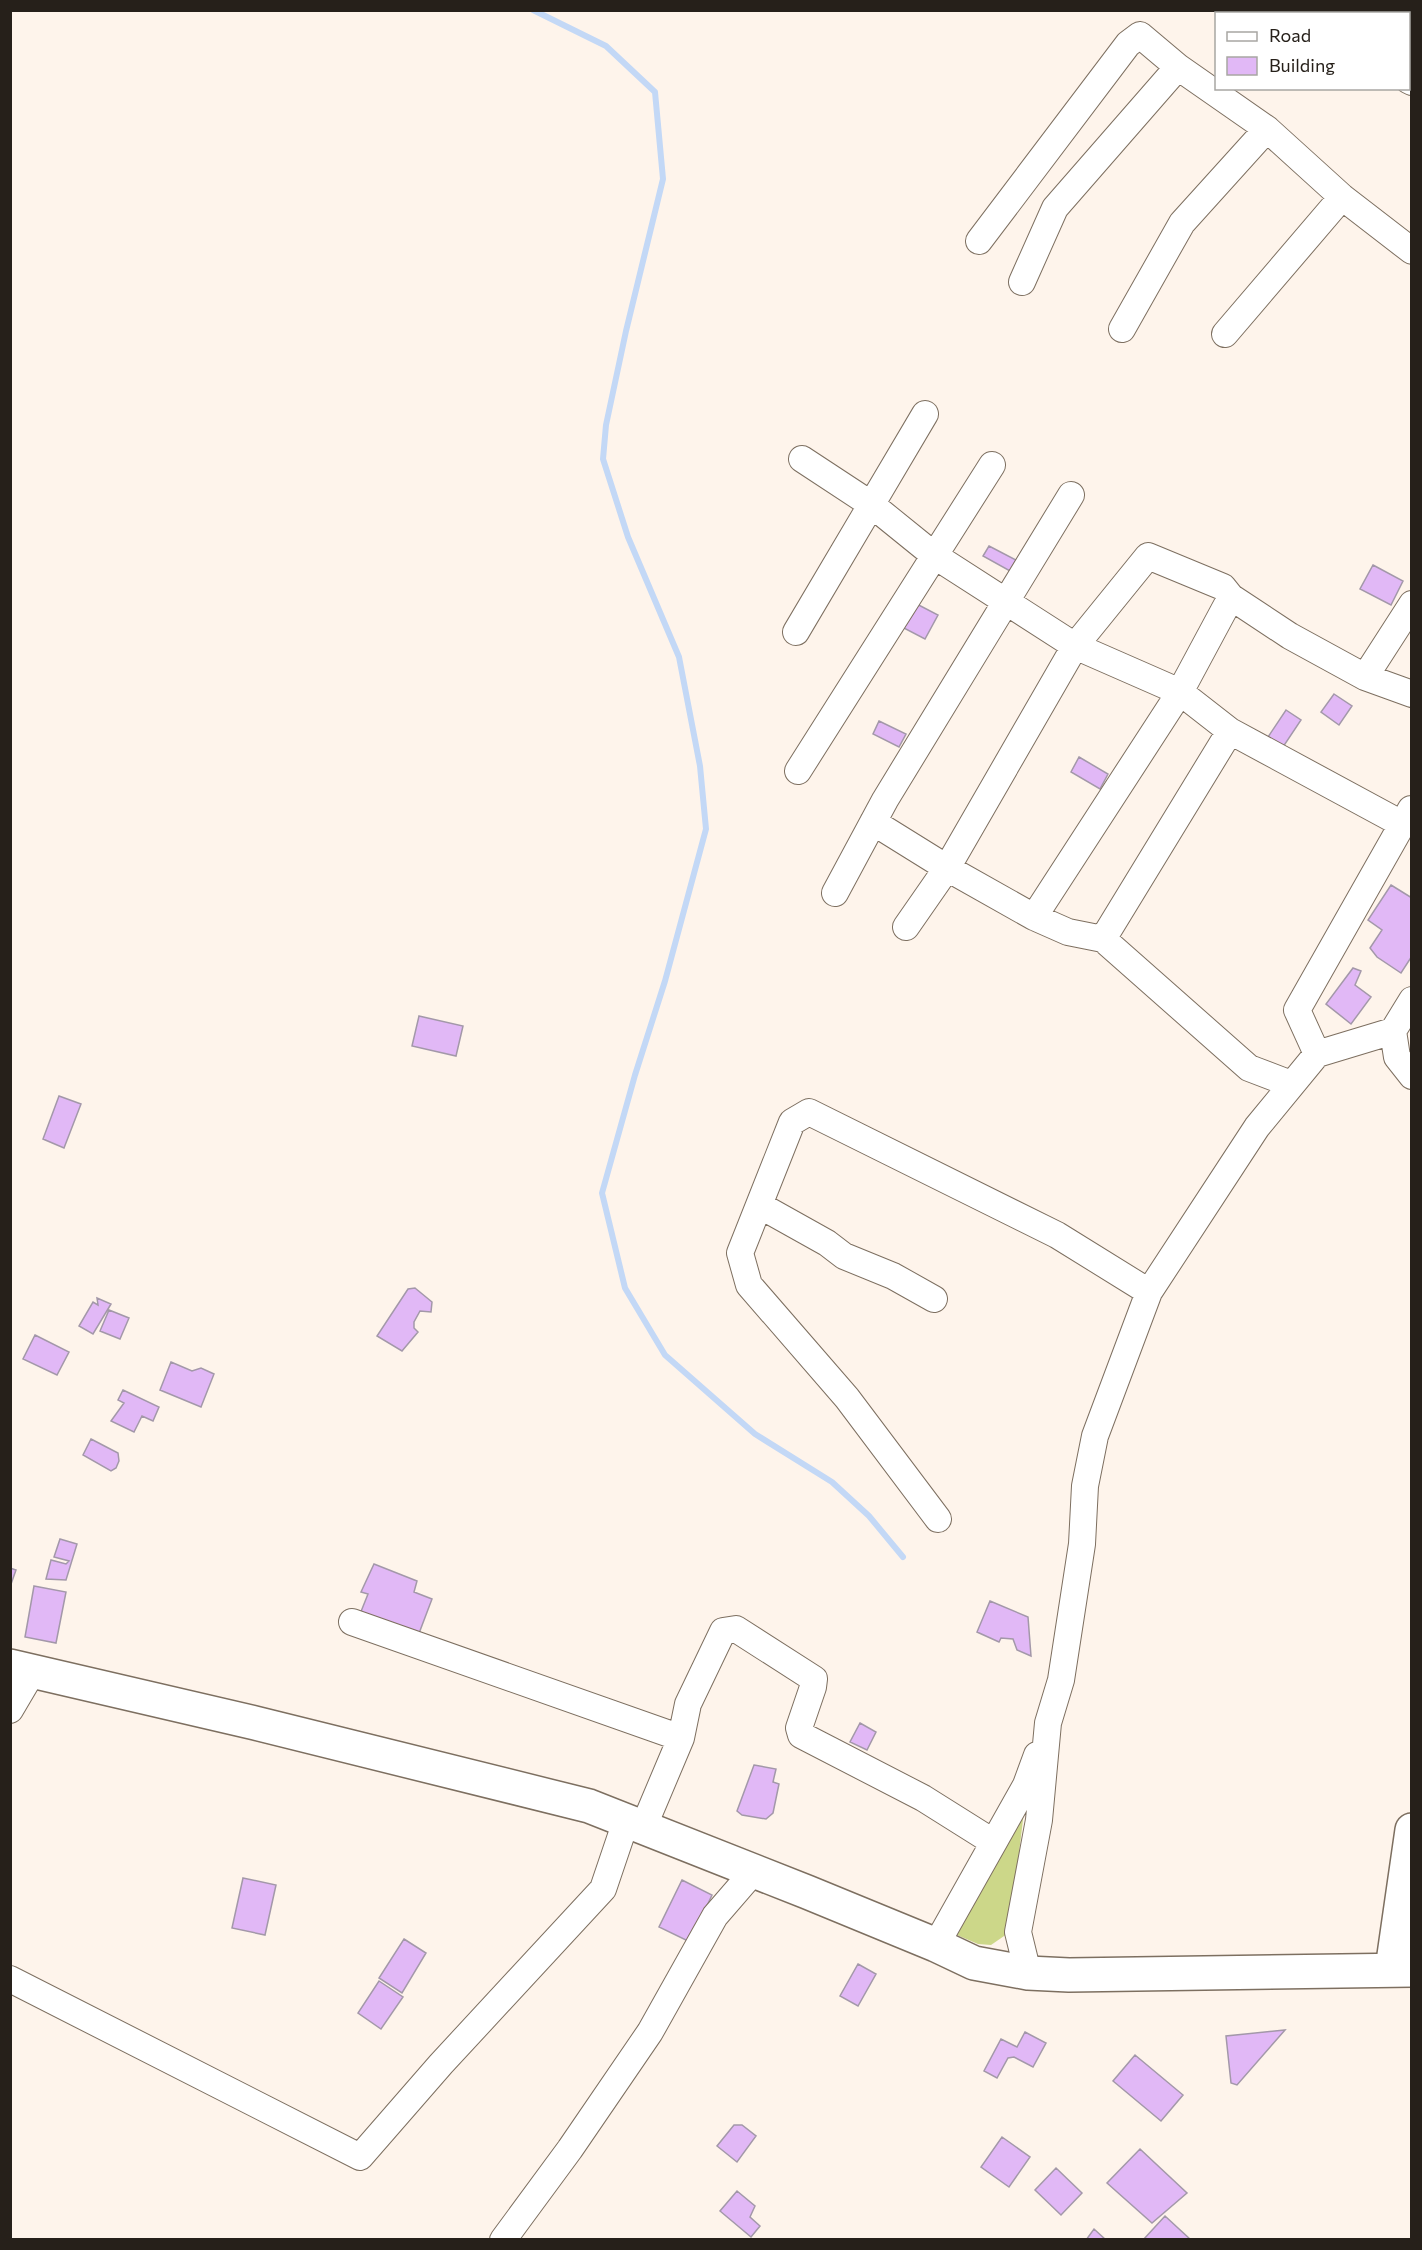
<svg xmlns="http://www.w3.org/2000/svg" width="1422" height="2250" font-family="Commissioner,sans-serif">
<style>
.green{fill:#ccd789}
.lines{fill:none;stroke-linecap:round;stroke-linejoin:round}
.stream{stroke:#c3d8f6;stroke-width:6}
.building{fill:#e1b8f6;stroke:#a398a9;stroke-width:1.5}
.minor-casing{stroke:#7d6f60;stroke-width:28}
.major-casing{stroke:#7d6f60;stroke-width:36}
.highway-casing{stroke:#7d6f60;stroke-width:36}
.minor{stroke:#fff;stroke-width:26}
.major{stroke:#fff;stroke-width:33}
.highway{stroke:#fff;stroke-width:33}
</style>
<rect width="100%" height="100%" fill="#fef4eb"/>
<path class="green" d="M1025,1803L1012,1911L1007,1934L991,1945L978,1944L957,1935L956,1917Z"/>
<g class="lines">
<path class="stream" d="M533,10L606,46L655,92L663,179L626,331L606,425L603,459L628,537L679,657L700,766L706,829L665,981L635,1075L602,1193L625,1288L665,1355L755,1434L832,1482L869,1516L903,1557"/>
</g>
<path class="building" d="M989,546L1016,560L1010,571L983,556Z
M1373,565L1403,581L1391,605L1360,589Z
M911,601L938,615L925,639L898,625Z
M1334,694L1352,706L1339,725L1321,712Z
M1286,710L1301,720L1283,747L1268,737Z
M879,721L906,734L899,747L873,734Z
M1079,757L1108,774L1100,789L1071,772Z
M1391,885L1412,898V956L1401,973L1377,957L1370,948L1382,930L1368,920Z
M1353,968L1361,971L1355,985L1371,997L1351,1024L1326,1004Z
M419,1016L463,1026L456,1056L412,1046Z
M59,1096L81,1104L64,1148L43,1139Z
M415,1288L432,1302L431,1312L420,1311L414,1322V1328L418,1332L402,1351L377,1336L408,1289Z
M97,1298L111,1304L93,1334L79,1326L93,1302L98,1305Z
M109,1310L129,1318L120,1339L100,1331Z
M35,1335L69,1352L57,1375L23,1359Z
M171,1362L192,1371L201,1368L214,1374L201,1407L160,1390Z
M123,1390L159,1407L153,1421L142,1416L134,1432L111,1421L124,1403L118,1400Z
M91,1439L118,1453L119,1461L116,1468L111,1471L83,1455Z
M60,1539L77,1544L66,1580L46,1579L51,1560L66,1564L69,1561L54,1557Z
M374,1564L417,1581L414,1592L432,1599L418,1636L360,1614L368,1594L361,1592Z
M10,1568L16,1570L10,1587Z
M34,1586L66,1592L56,1643L25,1637Z
M990,1601L1028,1617L1031,1656L1017,1650L1013,1639L1001,1638L999,1642L977,1632Z
M860,1723L876,1732L867,1750L850,1742Z
M754,1765L776,1769L773,1782L779,1784L773,1813L766,1819L742,1815L737,1811Z
M243,1878L276,1885L265,1935L232,1928Z
M682,1880L712,1895L690,1942L659,1927Z
M404,1939L426,1953L402,1993L379,1978Z
M858,1964L876,1974L858,2006L840,1996Z
M379,1981L403,1997L381,2029L358,2013Z
M1285,2030L1237,2085L1231,2083L1226,2036Z
M1025,2032L1046,2043L1033,2067L1014,2057L1008,2058L997,2078L984,2071L1001,2039L1017,2047Z
M1135,2055L1183,2095L1161,2121L1113,2081Z
M734,2125H742L756,2136L737,2162L717,2146Z
M1002,2137L1030,2157L1009,2187L981,2167Z
M1140,2149L1187,2193L1152,2223L1107,2183Z
M1056,2168L1082,2193L1061,2215L1035,2190Z
M737,2191L755,2206L750,2217L760,2226L751,2237L720,2211Z
M1165,2216L1191,2240H1143Z
M1094,2229L1106,2240H1086Z"/>
<g class="lines">
<defs>
<path id="minor" d="M1319,10L1323,14
M1359,14L1362,10
M1408,80L1412,82
M979,241L1128,44L1140,35L1178,67L1267,129L1342,197L1412,251
M1022,282L1055,208L1178,67
M1122,329L1182,223L1267,129
M1225,334L1342,197
M802,459L872,505L935,556L1075,646L1180,692L1230,731L1402,824
M796,632L925,414
M1365,677L1412,604
M1230,731L1103,939L1249,1068L1291,1084
M798,771L992,465
M873,822L947,868L1034,917L1068,932L1103,939
M835,893L885,800L1071,495
M1034,917L1180,692L1231,597
M906,927L947,868L1075,646L1148,556L1223,587L1231,597L1290,636L1365,677L1412,694
M1412,1000L1393,1031L1397,1057L1412,1076
M1317,1054L1297,1010L1411,809
M759,1205L827,1243L844,1256L893,1276L934,1299
M938,1519L847,1398L749,1285L740,1253L792,1122L809,1112L1057,1235L1149,1292
M352,1622L681,1738
M10,1710L33,1671
M643,1828L681,1738L688,1704L723,1631L736,1629L814,1679L813,1687L799,1728L801,1735L923,1798L993,1842
M936,1945L1026,1785L1037,1755
M1028,1973L1018,1932L1039,1820L1048,1723L1061,1680L1082,1544L1085,1486L1095,1436L1149,1292L1257,1127L1317,1054L1393,1031
M10,1979L360,2157L441,2064L603,1889L626,1821
M503,2240L570,2149L650,2032L715,1916L754,1871"/>
<path id="major" d="M1392,1969L1412,1830"/>
<path id="highway" d="M10,1666L255,1723L589,1806L807,1892L936,1945L974,1963L1028,1973L1069,1975L1412,1970"/>
</defs>
<use href="#minor" class="minor-casing"/>
<use href="#major" class="major-casing"/>
<use href="#highway" class="highway-casing"/>
<use href="#minor" class="minor"/>
<use href="#major" class="major"/>
<use href="#highway" class="highway"/>
</g>
<rect width="1422" height="2250" fill="none" stroke="#26201a" stroke-width="24"/>
<rect x="1215" y="12" width="195" height="78" fill="#ffffff" stroke="#a8a6a3" stroke-width="1.5"/>
<rect x="1227" y="32" width="30" height="9" fill="#ffffff" stroke="#a8a6a3" stroke-width="1.5"/>
<text x="1269" y="42" font-size="18" fill="#26201a">Road</text>
<rect x="1227" y="57" width="30" height="18" fill="#e1b8f6" stroke="#a8a6a3" stroke-width="1.5"/>
<text x="1269" y="72" font-size="18" fill="#26201a">Building</text>
</svg>
